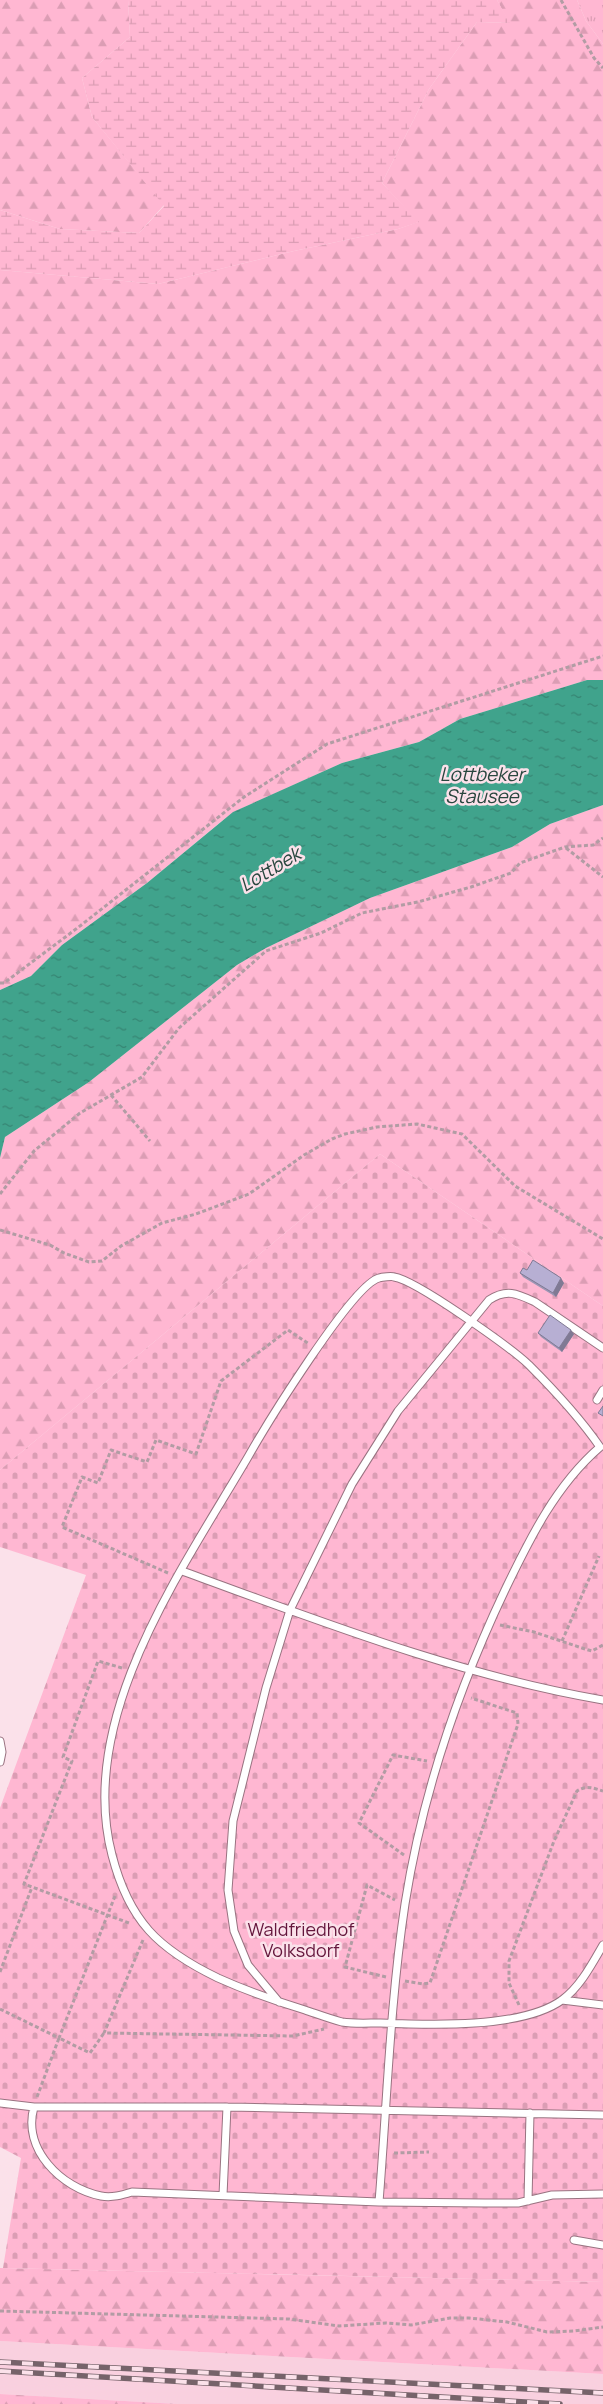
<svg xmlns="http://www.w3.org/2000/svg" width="603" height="2404" font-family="Manrope,sans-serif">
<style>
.built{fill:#f9d0df}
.grass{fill:url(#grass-tufts)}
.forest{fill:url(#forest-firs)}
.wetland{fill:url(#wetland-marsh)}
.cemetery{fill:url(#cemetery-stones)}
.water{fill:url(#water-ripples)}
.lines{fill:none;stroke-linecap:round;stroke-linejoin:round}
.service-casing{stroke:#997381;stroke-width:9}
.path{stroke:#b29ca4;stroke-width:3;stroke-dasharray:4 2.5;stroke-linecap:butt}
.service{stroke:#fff;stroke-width:7}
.rail-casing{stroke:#76636a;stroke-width:5.5}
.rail{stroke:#fbe1ea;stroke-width:4;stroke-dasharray:11;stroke-linecap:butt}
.wall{fill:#9d96b5}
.shaded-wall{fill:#807a94}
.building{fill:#b7afd3;stroke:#807a94}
.labels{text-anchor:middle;stroke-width:5;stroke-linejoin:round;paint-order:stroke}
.park-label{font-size:18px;fill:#64163c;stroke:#fbe1ea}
.water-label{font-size:19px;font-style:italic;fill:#28463e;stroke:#fbe1ea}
</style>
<defs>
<pattern id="grass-tufts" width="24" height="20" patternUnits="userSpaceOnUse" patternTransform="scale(1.25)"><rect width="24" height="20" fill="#ffb7d2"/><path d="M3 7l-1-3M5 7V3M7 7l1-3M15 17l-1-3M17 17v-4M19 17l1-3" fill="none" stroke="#db9db4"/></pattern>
<pattern id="forest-firs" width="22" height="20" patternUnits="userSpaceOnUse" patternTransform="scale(1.25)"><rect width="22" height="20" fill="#ffb7d2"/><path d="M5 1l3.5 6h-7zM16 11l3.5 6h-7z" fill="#db9db4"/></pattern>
<pattern id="wetland-marsh" width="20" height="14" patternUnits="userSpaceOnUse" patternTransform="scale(1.25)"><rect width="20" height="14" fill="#ffb7d2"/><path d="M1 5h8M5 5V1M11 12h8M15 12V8" fill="none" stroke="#db9db4"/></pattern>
<pattern id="cemetery-stones" width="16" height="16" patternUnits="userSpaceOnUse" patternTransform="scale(1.25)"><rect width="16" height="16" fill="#ffb7d2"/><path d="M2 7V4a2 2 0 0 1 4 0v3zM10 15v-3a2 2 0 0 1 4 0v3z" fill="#db9db4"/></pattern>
<pattern id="water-ripples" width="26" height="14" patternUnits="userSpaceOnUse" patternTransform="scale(1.25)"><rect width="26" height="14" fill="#40a38c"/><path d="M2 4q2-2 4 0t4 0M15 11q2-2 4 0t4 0" fill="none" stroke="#368472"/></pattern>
</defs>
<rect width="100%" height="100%" fill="#fbe1ea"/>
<path class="built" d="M0,2341L603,2374V2404H178L0,2394Z"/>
<path class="grass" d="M577,0H603V44L586,21Z"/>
<path class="forest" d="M0,0H128L130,37L82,78L92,117L164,205L139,233L60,229L0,210Z
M497,0H577L586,21L603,44V680H587L460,719L419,742L342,763L238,810L223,820L147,883L62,945L31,976L0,990V270L158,284L294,251L398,229L418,222L382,183L429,89L477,22L509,23Z
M603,805V1306L380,1154L0,1470V1158L5,1137L89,1082L237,965L266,948L370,898L512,847L550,824Z
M0,2268L603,2282V2374L0,2341Z
M0,2394L178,2404H0Z"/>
<path class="wetland" d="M128,0H497L510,23L477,22L429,89L382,183L419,222L398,229L294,251L158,284L0,270V210L60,229L139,233L164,206L92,117L82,78L130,37Z"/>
<path class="cemetery" d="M380,1154L603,1306V2282L3,2268L21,2158L0,2147V1808L86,1575L0,1547V1470Z"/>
<path class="water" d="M587,680H603V805L550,824L512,847L370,898L266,948L237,965L89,1082L5,1137L0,1158V990L31,976L62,945L147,883L233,812L342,763L419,742L460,719Z"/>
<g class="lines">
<defs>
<path id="service" d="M597,1400L603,1390
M182,1571C320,1621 457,1675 603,1700
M0,1741L2,1752L0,1762
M562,2000L603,2005
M279,2002L248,1965L234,1931L228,1890L233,1821L266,1688L290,1610L352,1484L398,1411L489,1300C507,1288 518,1294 535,1302L603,1348
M0,2103L34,2107H227L603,2115
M34,2107C22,2149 61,2188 101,2196C112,2198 122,2195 132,2192L379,2202L485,2203H518L552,2195L603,2194
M223,2195L227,2107
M528,2201L530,2113
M379,2202C387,2103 390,2003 405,1904C422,1796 458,1689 505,1590C530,1538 556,1485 600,1447C580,1418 555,1391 529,1365C511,1348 416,1280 394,1277C392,1276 382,1277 379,1278C352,1285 265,1427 248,1457C182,1570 76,1717 112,1855C129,1921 158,1949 218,1978C247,1991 275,2001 305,2010C317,2014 330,2019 342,2022C354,2024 368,2023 380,2023C428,2025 522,2029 562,2000C580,1987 592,1964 603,1945
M574,2240L603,2245"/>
</defs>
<use href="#service" class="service-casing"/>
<path class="path" d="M561,0L594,58L603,68
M566,848L603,877
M0,983H4L80,926L244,797L327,744L603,656
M111,1095L150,1141
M0,1194L34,1151L80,1113L142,1077L179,1028L266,951L321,933L362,913L418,902L471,887L511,873L520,863L565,847L593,845L603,838
M0,1230L50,1245L64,1253L89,1262L102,1261L121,1246L162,1223L196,1214L249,1194L304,1155L332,1139L345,1134L377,1127L417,1124L462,1134L515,1186L603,1239
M168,1573L62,1527L82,1477L98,1483L111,1450L147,1462L156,1440L196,1454L221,1381L288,1330L309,1344
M500,1625L534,1632L585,1649L592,1651L603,1645
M562,1641L599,1556
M122,1668L98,1661L63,1757L72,1761L24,1884L129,1923
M404,1855L359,1823L393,1755L427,1761
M143,1940L104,2033L293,2036L324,2029
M0,1972L32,1887
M386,1977L345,1967L367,1885L395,1900
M405,1981L423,1984L430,1983L518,1724L517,1713L471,1698
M519,2005L509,1983V1961L554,1841L577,1791C586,1785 593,1788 603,1791
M0,2009L59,2038L115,1896
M37,2097L59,2038L90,2053L104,2033
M394,2153L429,2152
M0,2311L289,2319L339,2326L386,2323L411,2325L450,2318H469L507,2322L547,2332L574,2331L603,2327"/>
<use href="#service" class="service"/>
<defs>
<path id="rail" d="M0,2362L603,2393
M0,2371L560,2404"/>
</defs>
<use href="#rail" class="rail-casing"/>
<use href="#rail" class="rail"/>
</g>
<path class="wall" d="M527,1270L564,1283L556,1297L523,1277L520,1273Z
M538,1333L574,1334L562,1352L541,1337Z"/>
<path class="shaded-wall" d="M561,1278L564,1283L556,1297L553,1293Z
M571,1330L574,1334L562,1352L559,1348Z"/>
<path class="building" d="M533,1260L561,1278L553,1293L520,1273L523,1268L527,1270Z
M550,1315L571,1330L559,1348L538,1333Z
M603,1406V1416L598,1413Z"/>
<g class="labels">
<g class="park-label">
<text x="301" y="1936">Waldfriedhof<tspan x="301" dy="21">Volksdorf</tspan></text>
</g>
<g class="water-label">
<text x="482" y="781">Lottbeker<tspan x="482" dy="22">Stausee</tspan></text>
<text transform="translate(270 869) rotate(-31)" y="7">Lottbek</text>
</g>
</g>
</svg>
